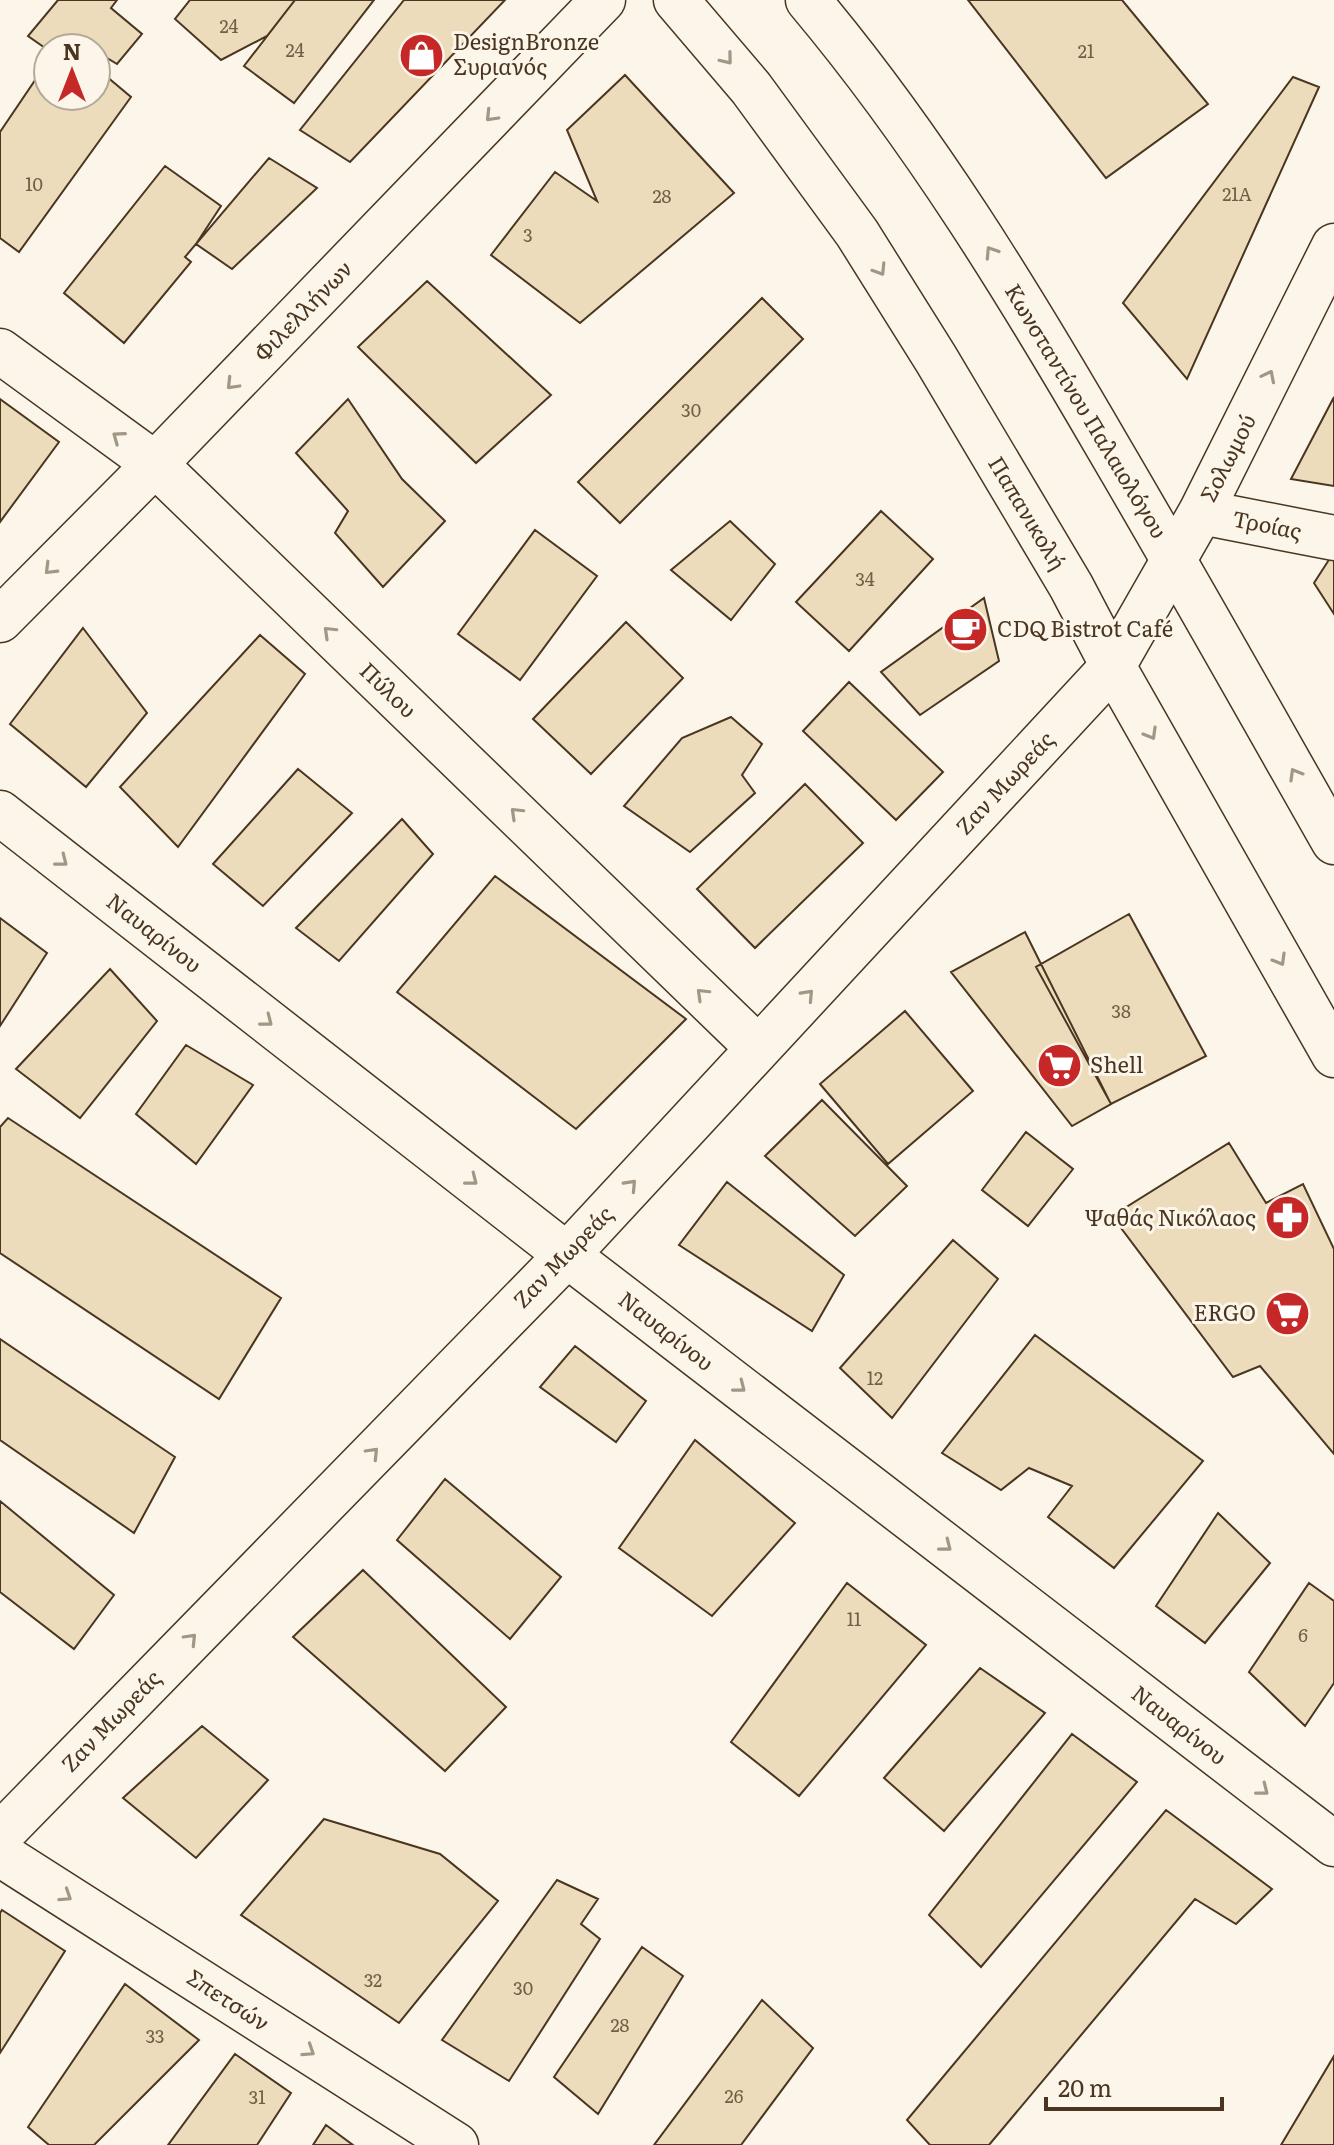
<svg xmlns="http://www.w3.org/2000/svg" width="1334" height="2145" font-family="Literata,serif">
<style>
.building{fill:#ecdcbc;stroke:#4a3520;stroke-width:2}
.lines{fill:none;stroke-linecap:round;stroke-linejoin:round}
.minor-casing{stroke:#4a3520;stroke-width:47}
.major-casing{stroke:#4a3520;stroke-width:47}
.minor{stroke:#fbf6e9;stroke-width:44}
.major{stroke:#fbf6e9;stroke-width:44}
.oneway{stroke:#a29684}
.labels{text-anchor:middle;stroke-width:6;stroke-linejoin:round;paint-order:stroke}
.number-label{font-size:18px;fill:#725f47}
.poi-label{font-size:22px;fill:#4a3520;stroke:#fbf6e9;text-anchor:start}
.street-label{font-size:22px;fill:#4a3520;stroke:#fbf6e9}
</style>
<rect width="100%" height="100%" fill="#fbf6e9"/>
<path class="building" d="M58,0H117L111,8L142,34L117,64L97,52L96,54V48L48,50L28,36Z
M190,0H295L267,36L221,60L175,19Z
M295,0H374L294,103L244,66Z
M404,0H505L350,162L300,130Z
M968,0H1122L1208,104L1106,178Z
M42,70L48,74V96H96V76L100,71L131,97L19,252L0,238V132Z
M625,75L734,193L580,323L491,255L555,172L597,201L567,130Z
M1293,77L1319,87L1187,379L1123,303Z
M269,158L317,188L232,269L196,244Z
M165,166L221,206L196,244L185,257L191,262L124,343L64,293Z
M427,281L551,395L476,463L358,347Z
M762,298L803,339L620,523L578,482Z
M1334,397V486L1291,479Z
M0,399L59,442L0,522Z
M348,399L402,479L445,521L383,587L335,533L348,511L296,453Z
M881,511L933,559L849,651L796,602Z
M730,521L775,564L731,620L671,570Z
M535,530L597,576L520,680L458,634Z
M1334,552V614L1314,583Z
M984,598L999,661L920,715L881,672Z
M626,622L683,678L591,774L533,719Z
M83,628L147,713L86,787L10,724Z
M260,635L305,674L178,847L120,787Z
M849,682L943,772L896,820L803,731Z
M731,717L762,744L742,775L755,793L690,852L624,806L682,738Z
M298,769L352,813L263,906L213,864Z
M805,784L863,843L755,948L697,889Z
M402,819L433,854L339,961L296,928Z
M495,876L686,1019L576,1129L397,992Z
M1129,914L1206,1056L1111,1104L1036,967Z
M0,918L47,953L0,1026Z
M1025,932L1111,1104L1072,1126L951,972Z
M110,969L157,1021L80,1118L16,1069Z
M905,1011L973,1091L888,1164L820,1084Z
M186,1045L253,1085L196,1164L136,1114Z
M822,1100L907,1186L855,1236L765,1156Z
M8,1118L281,1298L219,1399L0,1253V1127Z
M1026,1132L1073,1169L1028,1226L982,1190Z
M1229,1143L1266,1203L1303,1184L1334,1249V1454L1260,1366L1233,1377L1112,1216Z
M727,1182L844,1275L812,1331L679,1245Z
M953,1240L998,1279L892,1418L840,1368Z
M1035,1335L1203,1461L1114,1568L1048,1517L1072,1486L1029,1468L1001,1490L942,1453Z
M0,1339L175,1457L134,1533L0,1440Z
M575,1346L646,1401L616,1442L540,1387Z
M695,1440L795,1523L712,1616L619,1548Z
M445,1479L561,1577L510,1639L397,1540Z
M0,1501L114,1595L74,1649L0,1592Z
M1218,1513L1270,1563L1205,1643L1156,1606Z
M363,1570L506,1707L445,1771L293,1637Z
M847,1583L926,1645L799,1796L731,1742Z
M1309,1583L1334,1601V1683L1305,1726L1249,1672Z
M980,1668L1045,1713L944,1831L884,1778Z
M202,1726L268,1780L196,1858L123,1798Z
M1072,1734L1137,1782L981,1967L929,1915Z
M1166,1810L1272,1889L1236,1924L1195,1899L989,2145H930L907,2120Z
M324,1819L440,1854L498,1901L399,2023L241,1915Z
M557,1880L598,1899L581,1924L600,1939L509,2081L442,2040Z
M2,1910L65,1951L0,2053V1913Z
M642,1947L683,1976L598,2114L554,2077Z
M125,1984L199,2040L94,2145H49L28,2127Z
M762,2000L813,2048L741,2145H654Z
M235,2054L291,2093L257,2145H168Z
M1334,2056V2145H1281Z
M326,2125L353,2145H313Z"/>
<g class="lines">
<defs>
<path id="minor" d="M0,351L155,464L758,1048
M1201,512L1334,538
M0,620L155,464L603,0
M0,813L567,1255L1334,1844
M0,1835L567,1255L1113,666L1201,512L1334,246
M0,1854L456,2145"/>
<path id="major" d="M676,0L751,88L857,233L936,359L1071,586L1113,666L1334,1055
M808,0C924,138 1018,292 1108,447C1185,578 1259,710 1334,842"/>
</defs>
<use href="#minor" class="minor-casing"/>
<use href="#major" class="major-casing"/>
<use href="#minor" class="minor"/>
<use href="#major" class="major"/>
</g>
<defs><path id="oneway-chevron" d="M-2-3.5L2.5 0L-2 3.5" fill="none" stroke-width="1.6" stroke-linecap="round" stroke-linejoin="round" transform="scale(2)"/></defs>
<g class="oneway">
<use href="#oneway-chevron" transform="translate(727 59) rotate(51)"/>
<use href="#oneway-chevron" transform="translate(491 116) rotate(134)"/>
<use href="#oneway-chevron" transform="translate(991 252) rotate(-123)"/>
<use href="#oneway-chevron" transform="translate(880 270) rotate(58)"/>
<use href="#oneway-chevron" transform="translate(1269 376) rotate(-63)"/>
<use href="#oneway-chevron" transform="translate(232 384) rotate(134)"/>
<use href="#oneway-chevron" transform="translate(118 437) rotate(-144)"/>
<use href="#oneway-chevron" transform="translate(50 569) rotate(135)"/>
<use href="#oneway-chevron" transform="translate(329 632) rotate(-136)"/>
<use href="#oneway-chevron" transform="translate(1151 734) rotate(60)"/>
<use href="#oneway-chevron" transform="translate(1295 774) rotate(-120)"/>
<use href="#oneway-chevron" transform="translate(516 813) rotate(-136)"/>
<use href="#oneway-chevron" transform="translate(62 861) rotate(38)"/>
<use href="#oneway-chevron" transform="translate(1280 960) rotate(60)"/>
<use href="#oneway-chevron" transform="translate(702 994) rotate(-136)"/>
<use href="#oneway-chevron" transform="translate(808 995) rotate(-47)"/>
<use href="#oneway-chevron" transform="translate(267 1021) rotate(38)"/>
<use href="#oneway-chevron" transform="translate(472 1180) rotate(38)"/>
<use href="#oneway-chevron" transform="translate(631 1185) rotate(-47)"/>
<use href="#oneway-chevron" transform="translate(740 1387) rotate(38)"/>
<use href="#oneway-chevron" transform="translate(373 1453) rotate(-46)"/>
<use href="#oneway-chevron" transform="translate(946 1546) rotate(38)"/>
<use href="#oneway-chevron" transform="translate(191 1639) rotate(-46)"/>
<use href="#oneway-chevron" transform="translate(1263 1790) rotate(38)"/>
<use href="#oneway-chevron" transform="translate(66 1896) rotate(33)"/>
<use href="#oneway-chevron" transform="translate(309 2051) rotate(33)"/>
</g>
<defs>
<symbol id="shop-disc" viewBox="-11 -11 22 22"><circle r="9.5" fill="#c62828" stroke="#fbf6e9"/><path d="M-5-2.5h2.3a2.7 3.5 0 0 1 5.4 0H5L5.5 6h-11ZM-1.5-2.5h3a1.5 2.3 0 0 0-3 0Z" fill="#fff"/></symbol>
<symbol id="cafe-disc" viewBox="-11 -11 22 22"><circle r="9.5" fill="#c62828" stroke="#fbf6e9"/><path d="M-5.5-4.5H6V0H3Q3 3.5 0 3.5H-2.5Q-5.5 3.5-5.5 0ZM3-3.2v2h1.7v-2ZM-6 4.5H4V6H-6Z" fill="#fff"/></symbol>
<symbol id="supermarket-disc" viewBox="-11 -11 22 22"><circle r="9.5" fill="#c62828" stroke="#fbf6e9"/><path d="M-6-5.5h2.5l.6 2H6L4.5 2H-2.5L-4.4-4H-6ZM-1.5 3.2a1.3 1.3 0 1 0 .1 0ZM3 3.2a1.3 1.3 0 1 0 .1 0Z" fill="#fff"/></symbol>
<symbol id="pharmacy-disc" viewBox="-11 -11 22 22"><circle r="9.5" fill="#c62828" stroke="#fbf6e9"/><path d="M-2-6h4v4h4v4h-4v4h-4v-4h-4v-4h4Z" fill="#fff"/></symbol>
</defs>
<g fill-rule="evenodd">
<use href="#shop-disc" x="396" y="30" width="51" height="51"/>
<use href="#cafe-disc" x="940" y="604" width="51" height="51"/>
<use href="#supermarket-disc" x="1034" y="1040" width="51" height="51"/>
<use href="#pharmacy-disc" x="1262" y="1192" width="51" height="51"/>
<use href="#supermarket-disc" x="1262" y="1288" width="51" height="51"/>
</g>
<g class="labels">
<g class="number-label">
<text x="229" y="33">24</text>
<text x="295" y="57">24</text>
<text x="1086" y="58">21</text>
<text x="34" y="191">10</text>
<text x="1237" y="201">21Α</text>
<text x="662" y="203">28</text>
<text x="528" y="242">3</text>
<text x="691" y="417">30</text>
<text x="865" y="586">34</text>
<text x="1121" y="1018">38</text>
<text x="875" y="1385">12</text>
<text x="854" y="1626">11</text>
<text x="1303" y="1642">6</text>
<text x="373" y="1987">32</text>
<text x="523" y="1995">30</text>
<text x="620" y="2032">28</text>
<text x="155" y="2043">33</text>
<text x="734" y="2103">26</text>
<text x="257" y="2104">31</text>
</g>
<g class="poi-label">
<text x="453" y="50">DesignBronze<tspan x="453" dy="25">Συριανός</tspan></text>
<text x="997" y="637">CDQ Bistrot Café</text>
<text x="1090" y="1073">Shell</text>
<text x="1256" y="1226" text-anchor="end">Ψαθάς Νικόλαος</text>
<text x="1256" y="1321" text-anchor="end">ERGO</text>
</g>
<g class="street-label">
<text transform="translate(303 311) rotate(-46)" y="8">Φιλελλήνων</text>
<text transform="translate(1086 411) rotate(59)" y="8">Κωνσταντίνου Παλαιολόγου</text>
<text transform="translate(1228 458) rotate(-63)" y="8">Σολωμού</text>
<text transform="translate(1027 513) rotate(59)" y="8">Παπανικολή</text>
<text transform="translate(1267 525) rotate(11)" y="8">Τροίας</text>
<text transform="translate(388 690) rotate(44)" y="8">Πύλου</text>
<text transform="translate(1005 783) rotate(-47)" y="8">Ζαν Μωρεάς</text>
<text transform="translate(154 933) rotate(38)" y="8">Ναυαρίνου</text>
<text transform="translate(563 1257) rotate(-46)" y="8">Ζαν Μωρεάς</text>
<text transform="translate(666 1331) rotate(38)" y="8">Ναυαρίνου</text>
<text transform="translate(111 1721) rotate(-46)" y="8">Ζαν Μωρεάς</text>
<text transform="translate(1179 1725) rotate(38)" y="8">Ναυαρίνου</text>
<text transform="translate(228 2000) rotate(33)" y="8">Σπετσών</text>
</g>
</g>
<g transform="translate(72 72)"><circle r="38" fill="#fbf6e9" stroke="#b4a999" stroke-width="2"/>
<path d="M0-6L14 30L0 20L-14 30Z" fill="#c62828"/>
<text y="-12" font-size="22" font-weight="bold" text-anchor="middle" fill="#4a3520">N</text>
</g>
<path d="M1046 2097v12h176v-12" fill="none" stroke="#4a3520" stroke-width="4"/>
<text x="1058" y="2097" font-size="24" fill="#4a3520" stroke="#fbf6e9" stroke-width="6" paint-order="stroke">20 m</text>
</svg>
